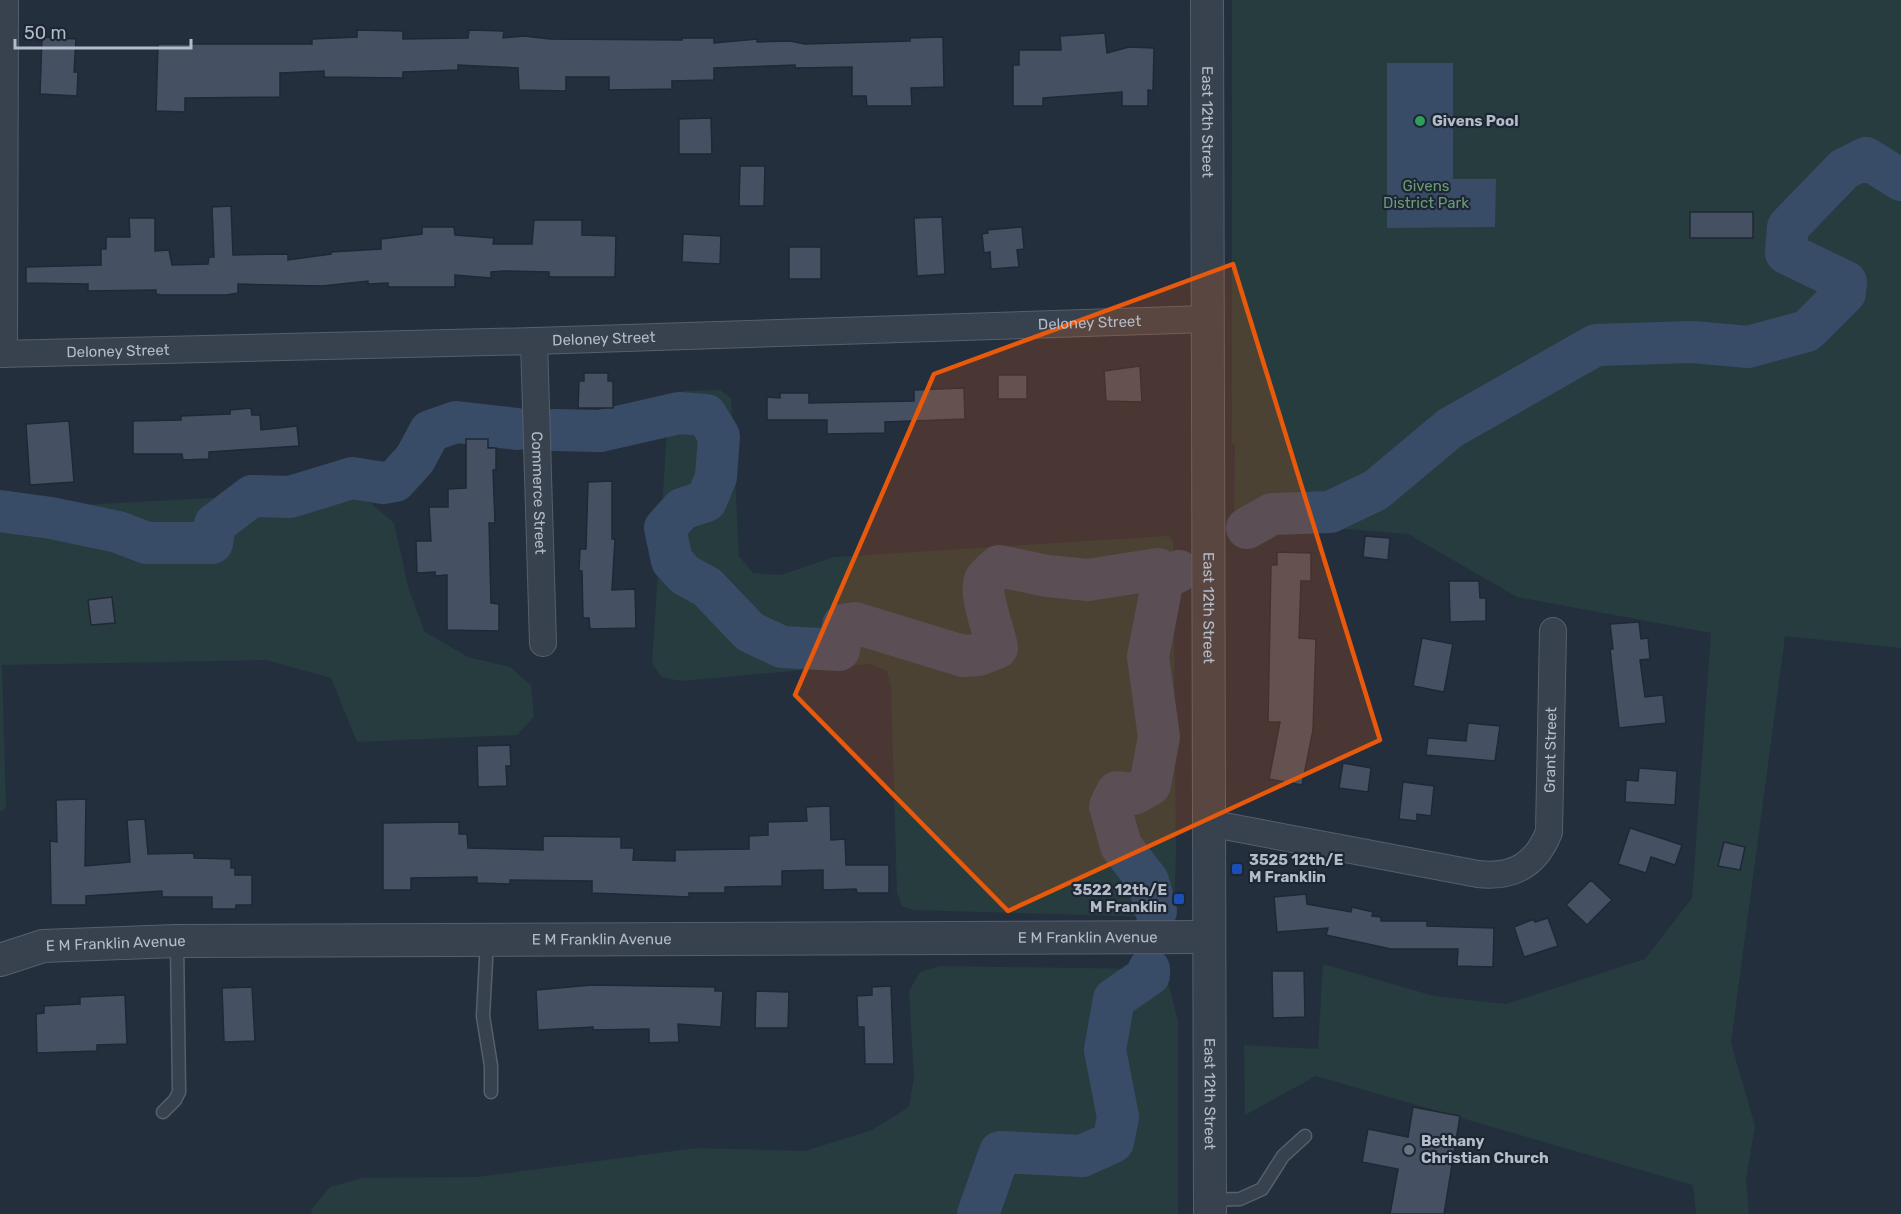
<svg xmlns="http://www.w3.org/2000/svg" width="1901" height="1214" font-family="Rubik,sans-serif">
<style>
.green{fill:#263c3f}
.water{fill:#394c67}
.lines{fill:none;stroke-linecap:round;stroke-linejoin:round}
.river{stroke:#394c67;stroke-width:42}
.building{fill:#455162;stroke:#1f2835;stroke-width:1.5}
.service-casing{stroke:#565f6c;stroke-width:15}
.minor-casing{stroke:#565f6c;stroke-width:28}
.tertiary-casing{stroke:#565f6c;stroke-width:34}
.service{stroke:#38414e;stroke-width:12}
.minor{stroke:#38414e;stroke-width:26}
.tertiary{stroke:#38414e;stroke-width:32}
.marked{fill:#e8590c;fill-opacity:0.2;stroke:#e8590c;stroke-width:4.5;stroke-linejoin:round}
.leisure-dot{fill:#2e9e5b;stroke:#1d2633;stroke-width:2}
.transit-dot{fill:#1a4fb4;stroke:#1d2633;stroke-width:2}
.worship-dot{fill:#6b7280;stroke:#1d2633;stroke-width:2}
.labels{text-anchor:middle;stroke-width:4.5;stroke-linejoin:round;paint-order:stroke}
.street-label{font-size:15px;fill:#b4bcc9;stroke:#1d2633}
.poi-label{font-size:15px;font-weight:bold;fill:#b4bcc9;stroke:#1d2633;text-anchor:start}
.park-label{font-size:15px;fill:#6b9a76;stroke:#1d2633}
</style>
<rect width="100%" height="100%" fill="#242f3e"/>
<path class="green" d="M1232,0H1901V648L1785,636L1731,1043L1755,1126L1746,1179L1749,1214H1696L1693,1185L1316,1076L1245,1115L1244,1045L1318,1049L1323,964L1434,996L1506,1004L1645,959L1692,898L1711,633L1517,597L1408,534L1234,520L1235,443L1232,444Z
M720,390L731,398L739,556L753,573L781,575L834,557L1169,536L1173,542L1176,854L1174,909L1156,917L913,910L902,906L897,893L891,687L887,671L871,664L681,681L661,677L652,663L669,400L683,391Z
M339,491L371,503L394,523L409,590L425,632L468,657L510,667L531,685L534,717L517,735L357,742L331,678L266,660L2,665L6,808L0,812V502L45,507Z
M940,966L1146,969L1169,986L1178,1021V1214H311L312,1209L330,1187L362,1178L477,1177L696,1148L805,1151L872,1130L909,1107L914,1077L909,991L920,972Z"/>
<path class="water" d="M1387,63H1453V179H1496L1495,227L1387,228Z"/>
<g class="lines">
<path class="river" d="M555,430L600,431L679,413L706,415L719,436L716,477L706,501L682,509L665,528L672,561L685,575L707,587L750,632L782,647L839,650L843,625L855,623L963,656L978,655L997,648C994,630 979,595 985,580C988,575 995,570 999,566L1047,576L1088,580L1158,569L1163,579
M0,511L51,518L118,532L147,543H212L215,524L252,496L290,497L352,478L383,483L395,481L415,459L430,431L456,422L517,429
M1247,528L1272,514L1330,512L1376,490L1450,428L1596,345L1693,342L1748,347L1807,331L1845,293L1846,282L1786,253L1788,227L1844,169L1866,158L1901,180
M1156,911L1148,881L1121,846L1110,806L1117,792L1134,794L1150,785L1159,737L1148,657L1163,579L1179,571
M978,1214L1000,1152L1082,1156L1113,1142L1118,1117L1105,1050L1114,999L1149,975V969"/>
</g>
<path class="building" d="M357,30L403,31V39L468,38L469,30L504,31L503,38L524,36L550,39L682,40V38H714V43L757,39V42L790,41L805,44L910,41V38L943,37L944,87L911,88L912,106H867L866,96H852V67L795,68V65L714,68V80L672,81V89L609,90V77H566V91L519,90L518,68L458,65V70L403,72V78L324,77V71L280,73V97L185,98V112L156,111L158,44H312V39L357,37Z
M1105,33L1107,53L1129,47L1154,48L1153,91L1148,90V106H1122V92L1043,98V106H1013V65H1019V50H1061L1060,36Z
M42,37L76,39L74,72H78L77,96L40,94Z
M711,118L712,154H679V119Z
M740,166H765L764,206H739Z
M231,206L233,255L288,254V260L331,254V252L381,249V239L422,234V227H454L455,235L494,238L493,244H532L534,220H582V235L616,236L615,277H549V272L504,271L491,272V278L455,275V287H388V283L368,284V281L322,286L238,284V293L226,295H162L156,294V290L88,291V284L26,283V267L101,265V249H106V237H130L129,218H155V251L169,250L172,265L208,264L209,257H214L212,207Z
M1690,212H1753V238H1690Z
M942,217L945,274L917,276L914,218Z
M1022,227L1024,249L1017,250L1019,267L991,269L990,252L984,253L982,234L988,233L987,230Z
M683,234L721,236L720,264L682,262Z
M789,247H821V279H789Z
M1140,366L1142,402L1106,401L1104,371Z
M584,373H608V381H613V408H578L579,381H584Z
M998,375H1027V399H998Z
M964,388L965,419L885,422V433L827,434V420H767V397L780,398V393H809V403L914,401V390Z
M251,408L252,415H260L261,430L297,426L299,446L209,452V459L183,460L182,454H133V421L181,420V416L230,414V410Z
M69,421L74,482L30,485L26,424Z
M466,439H488V448H496V470H493L495,523H489L491,603L499,604V631L447,630V575L435,576V572L417,573L416,541H431L429,507H448V489L466,488Z
M612,481V539H615L612,590L635,589L636,628L590,629L589,618H583L582,571H579L580,549H586L588,482Z
M1365,536L1390,538L1388,560L1363,557Z
M1277,552L1311,553V581H1301L1299,638L1316,639L1313,730L1302,785L1269,779L1280,722H1268L1271,565H1277Z
M1449,581H1479L1480,598H1486V621L1450,622Z
M112,597L115,623L91,625L88,600Z
M1639,622L1641,639L1648,638L1650,659L1640,660L1645,697L1663,695L1666,723L1619,728L1610,649H1613L1610,624Z
M1422,638L1453,644L1444,692L1413,686Z
M1468,723L1500,726L1495,761L1426,755L1428,738L1466,741Z
M510,745L511,766H506L507,786L478,787L477,746Z
M1343,763L1371,768L1368,792L1339,788Z
M1639,768L1677,771L1675,805L1625,802L1626,780L1638,781Z
M1403,782L1434,786L1431,816L1417,814V821L1399,819Z
M86,799L85,866L130,862L127,820L145,819L148,854L194,853V858L231,859V868H235V875H252V905H236V909H212V897H162V891L86,896V905H51L50,841L57,842L56,800Z
M830,806L831,840L845,839L846,865H889V893H857L856,889L823,890V870L782,871V886L725,887V893H689V897L592,893V881L510,880V884L477,883V877L411,878V890H383V823L459,822V834H467L468,848L543,850V836L621,837V848H634L633,860L675,861V850L749,849V836L768,835V822L807,821L806,807Z
M1630,828L1682,845L1675,865L1651,857L1646,873L1618,864Z
M1724,842L1745,847L1740,870L1718,866Z
M1591,880L1612,900L1587,925L1566,905Z
M1306,894L1307,904L1351,912L1352,907L1373,912L1372,916L1381,917V921H1427V926L1494,928L1493,967L1457,966L1458,949H1391L1326,935L1328,928L1277,932L1274,897Z
M1548,918L1558,946L1524,957L1514,927L1534,919L1535,922Z
M1272,971H1304L1305,1017L1273,1018Z
M592,985L715,987V991H723L721,1027L678,1024L679,1042L649,1043V1029L593,1030V1027L538,1030L536,990Z
M891,986L894,1064H865L864,1027H858L857,996L872,995V987Z
M252,987L255,1041L224,1042L222,988Z
M756,991L789,992L788,1028H755Z
M125,995L127,1044L97,1045V1051L37,1053L36,1014L44,1013V1006L80,1004V997Z
M1413,1107L1460,1116L1444,1214H1390L1398,1169L1362,1162L1368,1129L1408,1137Z"/>
<g class="lines">
<defs>
<path id="service" d="M487,941L483,1016L491,1066V1092
M163,1112L175,1100L179,1092L177,942
M1211,1200L1240,1199L1262,1189L1283,1156L1305,1136"/>
<g id="minor">
<path id="s1" d="M534,341L543,643"/>
<path id="s2" d="M0,354L534,341L1207,319"/>
<path d="M4,354L5,0"/>
<path id="s3" d="M1208,823L1478,874C1513,878 1536,865 1549,832L1553,631"/>
</g>
<g id="tertiary">
<path id="s4" d="M1207,0L1210,1214"/>
<path id="s5" d="M0,960L43,946L176,941L1208,937"/>
</g>
</defs>
<use href="#service" class="service-casing"/>
<use href="#minor" class="minor-casing"/>
<use href="#tertiary" class="tertiary-casing"/>
<use href="#service" class="service"/>
<use href="#minor" class="minor"/>
<use href="#tertiary" class="tertiary"/>
</g>
<path class="marked" d="M1233,264L1380,740L1008,911L795,695L934,374Z"/>
<circle class="leisure-dot" cx="1420" cy="121" r="6"/>
<g class="transit-dot">
<rect x="1231" y="863" width="12" height="12" rx="3"/>
<rect x="1173" y="893" width="12" height="12" rx="3"/>
</g>
<circle class="worship-dot" cx="1409" cy="1150" r="6"/>
<g class="labels">
<g class="street-label">
<text dy="5" stroke="none"><textPath href="#s4" startOffset="122">East 12th Street</textPath></text>
<text dy="5" stroke="none"><textPath href="#s2" startOffset="1090">Deloney Street</textPath></text>
<text dy="5" stroke="none"><textPath href="#s2" startOffset="604">Deloney Street</textPath></text>
<text dy="5" stroke="none"><textPath href="#s2" startOffset="118">Deloney Street</textPath></text>
<text dy="5" stroke="none"><textPath href="#s1" startOffset="152">Commerce Street</textPath></text>
<text dy="5" stroke="none"><textPath href="#s4" startOffset="608">East 12th Street</textPath></text>
<text dy="5" stroke="none"><textPath href="#s3" startOffset="447">Grant Street</textPath></text>
<text dy="5" stroke="none"><textPath href="#s5" startOffset="1090">E M Franklin Avenue</textPath></text>
<text dy="5" stroke="none"><textPath href="#s5" startOffset="604">E M Franklin Avenue</textPath></text>
<text dy="5" stroke="none"><textPath href="#s5" startOffset="118">E M Franklin Avenue</textPath></text>
<text dy="5" stroke="none"><textPath href="#s4" startOffset="1094">East 12th Street</textPath></text>
</g>
<g class="poi-label">
<text x="1432" y="126">Givens Pool</text>
<text x="1249" y="865">3525 12th/E<tspan x="1249" dy="17">M Franklin</tspan></text>
<text x="1167" y="895" text-anchor="end">3522 12th/E<tspan x="1167" dy="17">M Franklin</tspan></text>
<text x="1421" y="1146">Bethany<tspan x="1421" dy="17">Christian Church</tspan></text>
</g>
<g class="park-label">
<text x="1426" y="191">Givens<tspan x="1426" dy="17">District Park</tspan></text>
</g>
</g>
<path d="M15 39v9h176v-9" fill="none" stroke="#b4bcc9" stroke-width="3"/>
<text x="24" y="39" font-size="18" fill="#b4bcc9" stroke="#1d2633" stroke-width="4.5" paint-order="stroke">50 m</text>
</svg>
